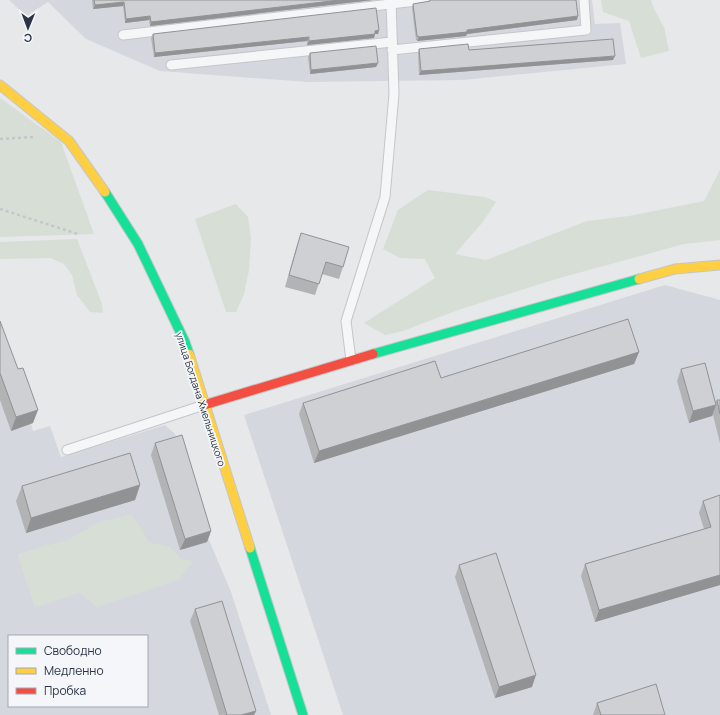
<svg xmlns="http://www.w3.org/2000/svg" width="720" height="715" font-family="Manrope,sans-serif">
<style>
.built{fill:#d4d7dd;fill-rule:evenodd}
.green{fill:#d6ded6}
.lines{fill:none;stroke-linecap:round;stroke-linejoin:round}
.lane-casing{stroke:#c4c6c8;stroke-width:11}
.fast-casing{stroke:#c4c6c8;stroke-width:11}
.slow-casing{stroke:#c4c6c8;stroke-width:11}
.jam-casing{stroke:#c4c6c8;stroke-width:11}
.path{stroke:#c5c6ca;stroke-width:2.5;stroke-dasharray:3 3;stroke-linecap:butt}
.lane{stroke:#f5f6f7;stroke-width:9}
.fast{stroke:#16e098;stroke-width:9}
.slow{stroke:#ffcf43;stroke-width:9}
.jam{stroke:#f24e42;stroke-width:9}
.wall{fill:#b1b3b5}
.shaded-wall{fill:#909294}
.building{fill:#ced0d3;stroke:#909294}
.labels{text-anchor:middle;stroke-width:3.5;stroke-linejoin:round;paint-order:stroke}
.street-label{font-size:10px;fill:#2b3445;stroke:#f4f6f9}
</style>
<rect width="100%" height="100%" fill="#e6e8ea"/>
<path class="built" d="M9,0H592L595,24L620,23L626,64L462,80L308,82L160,71L86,39L48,2L26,16Z
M665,285L720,300V715H343L244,415Z
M0,331L18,381L33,431L50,426L61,457L165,425L175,434L209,540L231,592L271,715H0ZM9,636H147V706H9Z"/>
<path class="green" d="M601,0H651L655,11L664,27L669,51L641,58L629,21L603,12Z
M0,98L61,142L94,234L0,237Z
M720,170V240L684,244L556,279L458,310L403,331L385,335L364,323L435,278L425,259L400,258L383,249L398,210L428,190L485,197L496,202L482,223L455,254L486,260L587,221L629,216L704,201Z
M236,204L248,217L251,239L249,270L244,294L236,312H226L195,219Z
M77,239L102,304L103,313L90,312L77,295L72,275L64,264L50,258L0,259V242Z
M132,514L149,542L170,547L181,559L194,561L178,580L97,607L79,593L35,608L17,554L67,540L99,522Z"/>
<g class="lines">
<defs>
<path id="lane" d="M123,35L425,0
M392,50L586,30L584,0
M171,65L392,42
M351,360L346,321L385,197L394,94L391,0
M67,450L204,405"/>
<path id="fast" d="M105,192L138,244L185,342L189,354
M373,354L639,279
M250,548L303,715"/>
<path id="slow" d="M0,85L69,141L105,192
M639,279L675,269L720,265
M189,354L250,548"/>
<path id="jam" d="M204,405L373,354"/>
</defs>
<use href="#lane" class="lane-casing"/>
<use href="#fast" class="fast-casing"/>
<use href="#slow" class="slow-casing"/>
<use href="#jam" class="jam-casing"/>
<path class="path" d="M0,139L33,137
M0,209L78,234"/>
<use href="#lane" class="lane"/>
<use href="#fast" class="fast"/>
<use href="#slow" class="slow"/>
<use href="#jam" class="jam"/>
</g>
<path class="wall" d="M92,0H373L150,26L149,20L125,23L123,6L93,9Z
M430,1L577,20L467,34L466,36L417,41V40H416L412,8L413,4Z
M379,30L378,34H375L374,38L307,45V41L154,57L151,38L153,34Z
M419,49L469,50L613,60L419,75L418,53Z
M310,53L378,63L376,67L310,74L308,57Z
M301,233L343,267L339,279L322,274L315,295L285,287L297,245Z
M0,321L33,423L11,431L0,400Z
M639,352L634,364L314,463L299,414L303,403L441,378Z
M681,369L716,402L717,400H720V443L713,415L712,416L689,423L677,381Z
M155,443L211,531L207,542L180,550L151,455Z
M140,485L135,500L26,533L16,501L22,486Z
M720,495V585L595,622L581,576L585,564L704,529L699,513L703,501Z
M459,565L532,687L495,698L455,577Z
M195,609L256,711L254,715H219L190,621Z
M597,703L665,715H593Z"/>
<path class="shaded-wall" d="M340,0H373L150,26L151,22Z
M124,2L123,6L93,9L95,5Z
M150,16L149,20L125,23L126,19Z
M578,16L577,20L467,34L466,36L417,41L419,37L467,30Z
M379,30L378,34H375L374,38L307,45L309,41Z
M309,37L307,41L154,57L155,53Z
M615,56L613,60L419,75L421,71Z
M378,63L376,67L310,74L311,70Z
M639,352L634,364L314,463L319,451Z
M716,405L712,416L689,423L693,411Z
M38,410L33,423L11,431L16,417Z
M140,485L135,500L26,533L31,518Z
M211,531L207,542L180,550L185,539Z
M720,575V585L595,622L599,610Z
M536,675L532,687L495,698L499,687Z
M256,711L254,715H241Z"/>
<path class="building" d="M94,0H340L151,22L150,16L126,19L124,2L95,5Z
M430,0H576L578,16L467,30V32L419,37L418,36H417L413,4L430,1Z
M376,8L379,30L375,31V34L309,41V37L155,53L153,34Z
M613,39L615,56L421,71L419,49L468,44L469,50Z
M376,46L378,63L311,70L310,53Z
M301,233L349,247L343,267L326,262L319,284L289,275Z
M628,319L639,352L319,451L303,403L435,361L441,378Z
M0,321L18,369L23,368L38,410L16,417L0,373Z
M705,363L716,405L693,411L681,369Z
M717,400H720V414Z
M182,435L211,531L185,539L155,443Z
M130,453L140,485L31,518L22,486Z
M720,495V575L599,610L585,564L711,527L703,501Z
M496,553L536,675L499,687L459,565Z
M222,601L256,711L241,715H227L195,609Z
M656,684L665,715H601L597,703Z"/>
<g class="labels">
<g class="street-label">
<text transform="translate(201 399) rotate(72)" y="4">улица Богдана Хмельницкого</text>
</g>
</g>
<rect x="8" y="635" width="140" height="72" fill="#f4f6f9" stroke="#a4a8b1"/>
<rect x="16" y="648" width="20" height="6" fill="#16e098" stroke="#a4a8b1"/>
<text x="44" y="655" font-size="12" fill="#2b3445">Свободно</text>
<rect x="16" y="668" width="20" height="6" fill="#ffcf43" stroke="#a4a8b1"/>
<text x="44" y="675" font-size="12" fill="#2b3445">Медленно</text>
<rect x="16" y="688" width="20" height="6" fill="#f24e42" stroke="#a4a8b1"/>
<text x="44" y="695" font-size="12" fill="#2b3445">Пробка</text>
<g transform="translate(28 28) rotate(181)" stroke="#f4f6f9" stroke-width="3" paint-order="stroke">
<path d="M0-3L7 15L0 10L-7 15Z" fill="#2b3445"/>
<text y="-6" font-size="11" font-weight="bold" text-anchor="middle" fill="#2b3445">С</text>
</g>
</svg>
